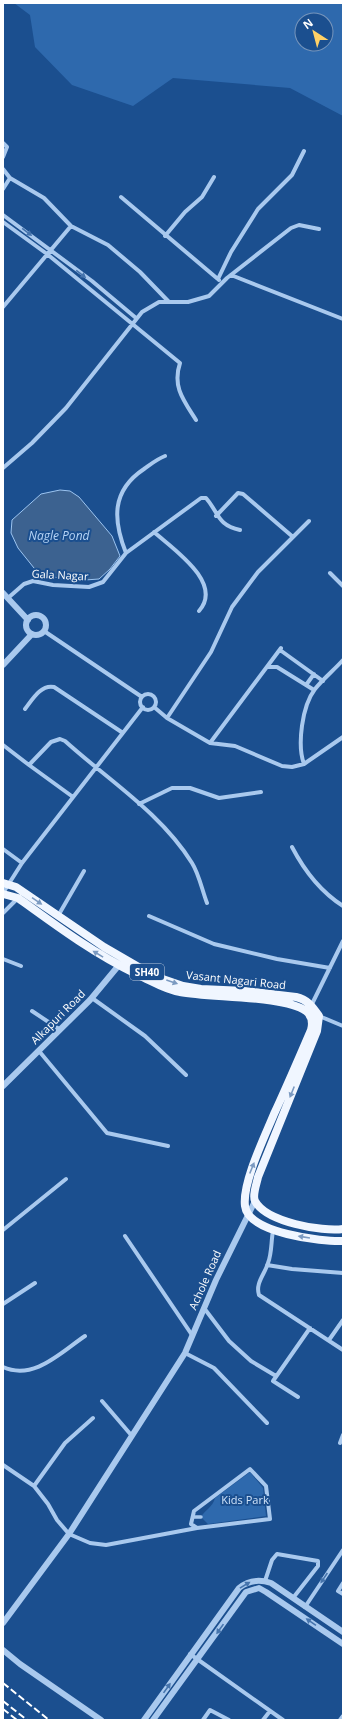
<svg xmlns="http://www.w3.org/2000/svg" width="346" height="1723" font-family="'Open Sans',sans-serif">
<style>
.green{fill:#2e69ad;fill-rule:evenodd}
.water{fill:#3c6290;stroke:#9cc4f0}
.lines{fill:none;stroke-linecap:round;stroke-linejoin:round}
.pedestrian{stroke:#a9c9ee;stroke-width:3.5}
.minor{stroke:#a9c9ee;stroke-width:4}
.tertiary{stroke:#a9c9ee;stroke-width:6}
.primary{stroke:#f0f6ff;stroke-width:8}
.rail{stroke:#fff;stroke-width:2;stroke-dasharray:7 3;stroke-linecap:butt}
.oneway{fill:#4674ac}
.oneway2{fill:#7b9ac1}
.labels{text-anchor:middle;stroke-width:4;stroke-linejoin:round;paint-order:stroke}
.shield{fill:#1b4f8f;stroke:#bbcadd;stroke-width:1}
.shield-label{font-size:10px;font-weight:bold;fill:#fff}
.street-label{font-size:11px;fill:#fff;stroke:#1b4f8f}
.park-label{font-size:11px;fill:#cfe3fa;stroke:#1b4f8f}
.water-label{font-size:12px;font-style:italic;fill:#b5d3f5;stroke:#1b4f8f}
</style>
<rect width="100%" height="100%" fill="#1b4f8f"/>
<path class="green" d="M14,3H343V116L290,88L173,78L133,106L72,85L35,47L30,15ZM302,20H326V44H302Z
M250,1472L263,1488L266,1516L208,1524L201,1517C205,1510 213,1507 215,1498Z"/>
<path class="water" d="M60,490L70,491L79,497L112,536L120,556L110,569L99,579L71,581L38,573L18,548L11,533L12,520L41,494Z"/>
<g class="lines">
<path class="pedestrian" d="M193,1517H201"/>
<path class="minor" d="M3,143L7,147L3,157
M3,169L10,178L44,198L71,226L108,245L140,272L169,302
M3,189L10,178
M121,197L219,280
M3,215L92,281L136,318
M3,222L47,254L180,363C172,387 184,401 196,420
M165,236L185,212L202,197L214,177
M231,275L343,319
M218,279L231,252L258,209L292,175L304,151
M3,307L71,226
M3,468L32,443L66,408L142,312L159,302H188L209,296L227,278L291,228L299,225L319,229
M216,516L238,493L243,494L293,537
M154,532C173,549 224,583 199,611
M126,553L201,498H206C219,513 217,525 240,530
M330,573L343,586
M8,598L24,584L33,581L53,585L89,587L103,582L126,553C113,520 111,491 144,469C151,464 157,459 165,456
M44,631L142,697
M280,650L323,681
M267,667H277L314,690
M306,685L314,674
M140 702a8 8 0 1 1 16 0a8 8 0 1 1-16 0Z
M154,707L167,718L210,743L235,746L282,766L292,767L304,764L343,737
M25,709C32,700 41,684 54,687L123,733
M167,718L211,652L232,607L258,572L309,521
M210,743L281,648
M3,745L29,765L51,742L60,739L65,741C108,780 161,813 192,863C199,874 202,890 207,903
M304,764C297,745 302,706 315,689C323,679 334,670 343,660
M29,765L73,797
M139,804L172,788H190L219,798L261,792
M292,847C304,870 321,892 343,906
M3,849L22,863
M3,893L22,863L143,707
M3,913L18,898
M58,916L84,871
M149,916L214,944L277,959L330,968
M3,959L21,966
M92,998L145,1036L186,1075
M311,1006L343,941
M32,1011L59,1029
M319,1016L343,1026
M39,1051L107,1133L168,1146
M3,1230L66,1179
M273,1231C271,1241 272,1253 268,1263C265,1274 255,1283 259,1295L343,1350
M125,1236L192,1335
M267,1265L292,1269L343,1273
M3,1304L35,1283
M204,1308L229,1341L251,1361L276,1376
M329,1340L343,1320
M185,1353L214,1368L267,1423
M3,1367C34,1381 61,1352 85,1336
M298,1397L273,1381L310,1328
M102,1401L132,1436
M340,1443L343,1435
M3,1465L34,1486L48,1504L57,1520L69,1534L90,1543L106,1545L197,1528L270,1519L266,1486L250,1469L194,1511L191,1524L197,1528
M34,1486L65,1443L93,1418
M265,1581L272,1560L277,1554L318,1561V1566L293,1598
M343,1583L338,1591L343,1594
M305,1607L343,1550
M190,1654L283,1720
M203,1720L210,1710L229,1720
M263,1720L270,1711
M340,1720L343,1716"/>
<path class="tertiary" d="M3,593L28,620
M26 625a10 10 0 1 1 20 0a10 10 0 1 1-20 0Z
M3,665L32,634
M3,1086L90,1000L124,959
M3,1623L69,1534L185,1353L216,1280L255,1201
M3,1650L20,1664L101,1720
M144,1720L239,1588C249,1580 259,1579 271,1583L343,1632
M153,1720L246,1592L259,1588L266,1592L343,1644"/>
<path class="primary" d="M3,883L16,887L104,947L154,976L183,986L201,989L245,991L296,997C308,1000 312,1006 319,1016L317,1031L258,1177C257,1183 252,1195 255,1201C266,1222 322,1232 343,1229
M3,894L18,898C58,927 93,953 138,975C152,981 165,990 180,992C210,998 284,995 306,1011C312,1016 313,1023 311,1030C299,1058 287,1086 274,1114C265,1136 242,1183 245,1206C248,1233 322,1242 343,1241"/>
<path class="rail" d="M3,1683L49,1720
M3,1701L27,1720
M3,1709L17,1720"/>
</g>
<defs><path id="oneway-solid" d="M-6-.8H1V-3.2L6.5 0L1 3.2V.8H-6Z"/></defs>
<g class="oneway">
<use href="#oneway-solid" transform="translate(27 232) rotate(37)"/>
<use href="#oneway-solid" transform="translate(81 274) rotate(37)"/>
<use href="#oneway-solid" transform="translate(324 1578) rotate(124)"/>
<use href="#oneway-solid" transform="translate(245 1585) rotate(-31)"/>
<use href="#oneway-solid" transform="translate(311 1622) rotate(-146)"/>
<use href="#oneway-solid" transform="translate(220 1629) rotate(125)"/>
<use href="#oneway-solid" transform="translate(167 1688) rotate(-55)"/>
</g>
<g class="oneway2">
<use href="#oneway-solid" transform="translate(37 901) rotate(34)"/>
<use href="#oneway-solid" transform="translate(98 954) rotate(-149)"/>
<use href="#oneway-solid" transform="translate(172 982) rotate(19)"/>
<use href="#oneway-solid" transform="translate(292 1092) rotate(112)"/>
<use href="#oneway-solid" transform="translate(252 1168) rotate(-68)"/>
<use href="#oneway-solid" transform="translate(304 1237) rotate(-171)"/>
</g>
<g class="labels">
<rect class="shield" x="130" y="964" width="34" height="16" rx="3"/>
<g class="shield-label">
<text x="147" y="976">SH40</text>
</g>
<g class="street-label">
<text transform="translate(60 575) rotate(3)" y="4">Gala Nagar</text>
<text transform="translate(236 980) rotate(6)" y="4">Vasant Nagari Road</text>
<text transform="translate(58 1017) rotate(-45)" y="4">Alkapuri Road</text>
<text transform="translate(205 1280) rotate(-66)" y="4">Achole Road</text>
</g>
<g class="park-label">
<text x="245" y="1504">Kids Park</text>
</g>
<g class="water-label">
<text x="59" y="540">Nagle Pond</text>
</g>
</g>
<rect width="346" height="1723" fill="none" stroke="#ffffff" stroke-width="8"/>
<g transform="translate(314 32) rotate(324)"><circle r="19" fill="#1b4f8f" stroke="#7695bc"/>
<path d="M0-3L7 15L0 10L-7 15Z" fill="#ffd166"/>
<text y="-6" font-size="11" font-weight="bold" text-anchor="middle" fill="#ffffff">N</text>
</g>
</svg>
